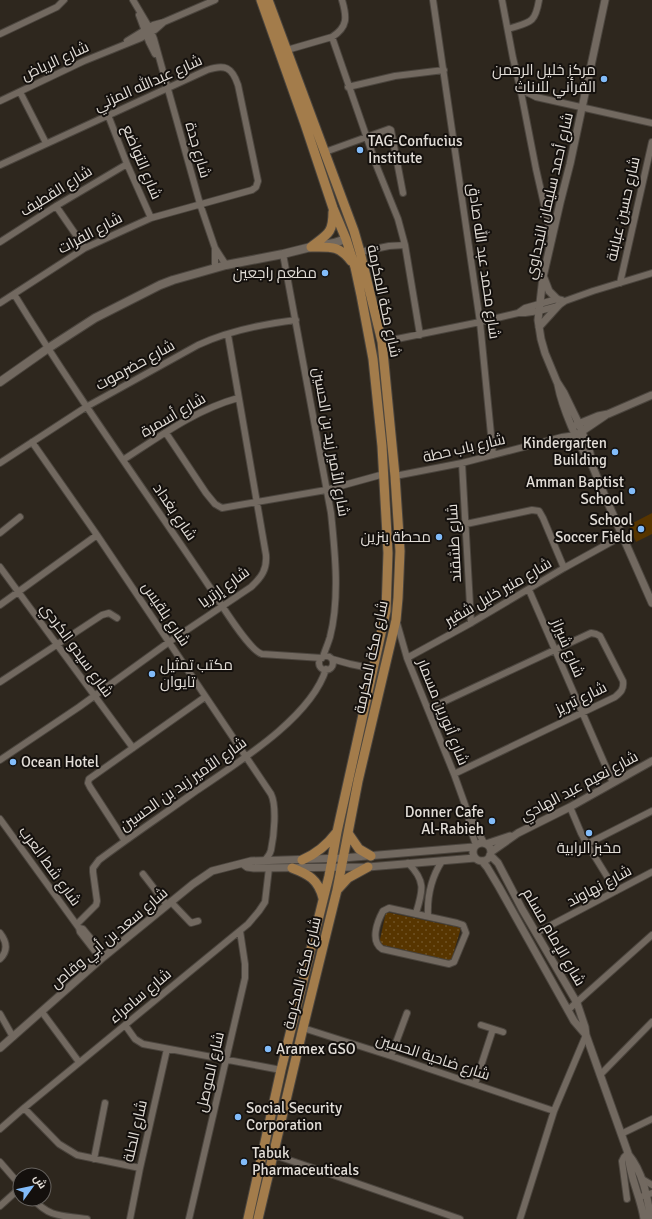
<svg xmlns="http://www.w3.org/2000/svg" width="652" height="1219" font-family="Signika,Cairo,sans-serif">
<style>
.park{fill:url(#park-dots)}
.garden{fill:#573500}
.lines{fill:none;stroke-linecap:round;stroke-linejoin:round}
.minor-casing{stroke:#4b453e;stroke-width:8}
.tertiary-casing{stroke:#4b453e;stroke-width:9}
.secondary-casing{stroke:#4b453e;stroke-width:10}
.primary-casing{stroke:#4b453e;stroke-width:11}
.minor{stroke:#726960;stroke-width:6}
.tertiary{stroke:#726960;stroke-width:7}
.secondary{stroke:#726960;stroke-width:8}
.primary{stroke:#a37c4b;stroke-width:9}
.poi-dot{fill:#82bcfa;stroke:#14100d;stroke-width:1.5}
.labels{text-anchor:middle;stroke-width:4;stroke-linejoin:round;paint-order:stroke}
.street-label{font-size:15px;fill:#e2ddd7;stroke:#14100d}
.poi-label{font-size:15px;fill:#e2ddd7;stroke:#14100d;text-anchor:end}
</style>
<defs>
<pattern id="park-dots" width="8" height="8" patternUnits="userSpaceOnUse"><rect width="8" height="8" fill="#573500"/><path d="M2 2h.1M6 6h.1" fill="none" stroke="#6f5224" stroke-width="1.8" stroke-linecap="round"/></pattern>
</defs>
<rect width="100%" height="100%" fill="#2e271e"/>
<path class="park" d="M386,912L461,928L451,961L379,944Z"/>
<path class="garden" d="M652,513V534L636,542L629,525Z"/>
<g class="lines">
<defs>
<path id="minor" d="M133,0L149,27L154,39L200,204L215,248L226,265
M433,0L480,322L493,455
M502,0L513,58L520,87L526,92L536,97L652,123
M139,15L149,42L155,54
M508,29C530,22 535,24 539,0
M0,34L57,7L64,0
M332,37L377,167L398,219L405,245
M127,41L153,25L164,22L215,0
M287,50L332,37C348,27 347,17 342,0
M348,87L395,76L444,70
M520,87L536,169L552,239
M20,92L46,143
M0,101L84,61L141,38L155,30L164,22
M108,115L127,164L151,218
M325,152L389,129L391,130L403,193
M0,165L207,70C225,64 232,67 238,85L258,181L256,187L252,190L151,218L131,227L85,248L0,303
M56,206L85,248
M0,242L56,206L127,164
M215,248V268
M360,252L389,246L405,245L420,335
M283,254L331,513C335,552 340,598 330,637C328,644 325,650 323,657
M620,283L652,142
M14,294C75,394 144,489 209,586C218,599 249,651 262,654L322,658
M518,313L525,308L557,299L562,300
M382,342L480,322L518,313H525L539,311L558,306L565,301L593,291L652,273
M166,433L206,493L215,504L222,508L326,490L384,474
M32,442L97,535L271,794C277,806 274,836 271,850C270,854 267,858 264,861
M123,460C160,436 195,410 238,398
M0,463L86,407L198,345C228,331 263,324 296,320
M462,463L471,623
M395,476L462,463L562,437L576,435
M466,524L532,510L539,511L543,518L564,568
M0,533L20,517
M0,567L133,748
M529,590L613,783
M0,605L97,535
M397,623L407,658L454,774L468,813L470,828L476,845
M319 663a7 7 0 1 1 14 0a7 7 0 1 1-14 0Z
M407,658L471,623L564,568L622,536
M332,659L350,664L374,669
M0,682L102,615L109,613L117,618
M428,709L591,633L596,634L600,636L623,681C624,689 621,692 615,697L454,774
M0,760L79,707L169,642L251,587C262,577 267,569 266,555L228,335
M570,807L581,833L587,844L652,811
M470,816L484,843
M0,819L79,928L80,932L101,959
M125,841L90,787L88,783L89,779L205,697
M587,844L616,891
M408,863C426,881 423,890 416,913
M143,874L167,905
M171,902L191,923L198,921
M389,908L457,923L463,925L466,933L454,962L449,964L382,949C370,941 377,922 383,911Z
M428,916C427,895 431,878 442,861
M77,924L96,905L97,901L93,872V868L99,860C131,836 164,814 196,791C237,763 311,718 326,669
M79,928L83,929L105,956
M0,933C7,942 8,951 0,959
M536,933L652,872
M568,1010L652,935
M42,1012L79,1062
M0,1014L13,1037
M125,1025L135,1039L143,1044L281,1070
M481,1025L503,1032
M303,1028L391,1056L554,1111
M391,1056L407,1013
M600,1075L652,1022
M475,1084L493,1029
M24,1108L59,1144L77,1155L140,1168
M0,1129L24,1108L248,924L259,911L265,902L269,868
M621,1134L652,1119
M274,1155L310,1167L460,1219
M94,1159L105,1103
M0,1162L20,1185
M642,1179L652,1185
M640,1197L652,1193
M33,1199C51,1219 63,1215 87,1219
M627,1199L622,1161L624,1157L628,1153
M0,1206L20,1188
M130,1219L140,1168L167,1049
M189,1219L245,978V964L240,931
M520,1219L554,1111L586,1035"/>
<path id="tertiary" d="M605,0L570,164L560,203L543,277L538,320L541,339L545,353L557,382L564,393L579,424L590,453L592,465L604,494L652,603
M544,278L549,291L557,299
M539,327L558,306
M558,385C562,406 578,446 591,463
M576,425L598,416L608,414L652,395
M578,434L606,415
M473 852a9 9 0 1 1 18 0a9 9 0 1 1-18 0Z
M486,844L510,836
M491,852L518,833L570,807L652,761
M490,855L498,863L522,909L577,1003L585,1027L586,1035L628,1153C629,1176 641,1197 644,1219
M482,861L487,867L499,887L574,1021L586,1035
M243,864L247,867L254,868L368,867L475,858
M0,1048L101,959L193,884L212,871L251,861L343,858L474,847
M628,1154C643,1172 647,1196 651,1219"/>
<path id="secondary" d="M0,382L47,349L95,318L160,285L173,280L226,265L283,254L311,247L334,243L346,239"/>
<path id="primary" d="M311,247C330,247 339,245 351,261
M311,247C328,234 333,233 333,212
M348,833L359,849L371,856
M302,860C316,854 327,845 336,833
M292,868C308,874 318,879 323,898
M338,889L348,878L368,867
M248,1219L281,1070L329,876L337,832L386,611L388,553L382,446L373,359L361,295L355,267L346,239L333,208L305,124L261,0
M258,1219L303,1028L337,890L358,781L396,620L398,598L400,551L395,476L382,342L360,252L354,231L268,0"/>
</defs>
<use href="#minor" class="minor-casing"/>
<use href="#tertiary" class="tertiary-casing"/>
<use href="#secondary" class="secondary-casing"/>
<use href="#primary" class="primary-casing"/>
<use href="#minor" class="minor"/>
<use href="#tertiary" class="tertiary"/>
<use href="#secondary" class="secondary"/>
<use href="#primary" class="primary"/>
</g>
<g class="poi-dot">
<circle cx="604" cy="79" r="4"/>
<circle cx="360" cy="150" r="4"/>
<circle cx="325" cy="273" r="4"/>
<circle cx="615" cy="452" r="4"/>
<circle cx="632" cy="491" r="4"/>
<circle cx="641" cy="529" r="4"/>
<circle cx="439" cy="537" r="4"/>
<circle cx="152" cy="674" r="4"/>
<circle cx="13" cy="762" r="4"/>
<circle cx="492" cy="821" r="4"/>
<circle cx="589" cy="833" r="4"/>
<circle cx="268" cy="1049" r="4"/>
<circle cx="238" cy="1117" r="4"/>
<circle cx="244" cy="1162" r="4"/>
</g>
<g class="labels">
<g class="street-label">
<text transform="translate(55 61) rotate(-25)" y="5">شارع الرياض</text>
<text transform="translate(148 83) rotate(-24)" y="5">شارع عبدالله المزني</text>
<text transform="translate(198 150) rotate(74)" y="5">شارع جدة</text>
<text transform="translate(142 162) rotate(67)" y="5">شارع التواضع</text>
<text transform="translate(56 191) rotate(-32)" y="5">شارع القطيف</text>
<text transform="translate(549 196) rotate(-77)" y="5">شارع أحمد سليمان النجداوي</text>
<text transform="translate(623 209) rotate(-77)" y="5">شارع حسين عبابنة</text>
<text transform="translate(90 233) rotate(-28)" y="5">شارع الفرات</text>
<text transform="translate(484 261) rotate(82)" y="5">شارع محمد عبد الله صادق</text>
<text transform="translate(384 301) rotate(78)" y="5">شارع مكة المكرمة</text>
<text transform="translate(135 365) rotate(-29)" y="5">شارع حضرموت</text>
<text transform="translate(173 415) rotate(-30)" y="5">شارع أسمرة</text>
<text transform="translate(331 442) rotate(80)" y="5">شارع الأمير زيد بن الحسين</text>
<text transform="translate(464 448) rotate(-13)" y="5">شارع باب حطة</text>
<text transform="translate(175 512) rotate(56)" y="5">شارع بغداد</text>
<text transform="translate(454 543) rotate(-93)" y="5">شارع طشقند</text>
<text transform="translate(224 587) rotate(-36)" y="5">شارع إرتريا</text>
<text transform="translate(498 592) rotate(-30)" y="5">شارع منير خليل شقير</text>
<text transform="translate(166 614) rotate(56)" y="5">شارع بلقيس</text>
<text transform="translate(568 648) rotate(67)" y="5">شارع شيراز</text>
<text transform="translate(77 650) rotate(54)" y="5">شارع سيدو الكردي</text>
<text transform="translate(371 657) rotate(-78)" y="5">شارع مكة المكرمة</text>
<text transform="translate(581 698) rotate(-26)" y="5">شارع تبريز</text>
<text transform="translate(443 712) rotate(68)" y="5">شارع أنورين مسمار</text>
<text transform="translate(183 784) rotate(-35)" y="5">شارع الأمير زيد بن الحسين</text>
<text transform="translate(579 786) rotate(-28)" y="5">شارع نعيم عبد الهادي</text>
<text transform="translate(50 866) rotate(54)" y="5">شارع شط العرب</text>
<text transform="translate(599 886) rotate(-28)" y="5">شارع نهاوند</text>
<text transform="translate(554 937) rotate(60)" y="5">شارع الإمام مسلم</text>
<text transform="translate(109 938) rotate(-40)" y="5">شارع سعد بن أبي وقاص</text>
<text transform="translate(302 973) rotate(-76)" y="5">شارع مكة المكرمة</text>
<text transform="translate(140 996) rotate(-40)" y="5">شارع سامراء</text>
<text transform="translate(433 1057) rotate(18)" y="5">شارع ضاحية الحسين</text>
<text transform="translate(210 1072) rotate(-77)" y="5">شارع الموصل</text>
<text transform="translate(135 1131) rotate(-77)" y="5">شارع الحلة</text>
</g>
<g class="poi-label">
<text x="596" y="75">مركز خليل الرحمن<tspan x="596" dy="17">القرأني للاناث</tspan></text>
<text x="368" y="146" text-anchor="start">TAG-Confucius<tspan x="368" dy="17">Institute</tspan></text>
<text x="317" y="278">مطعم راجعين</text>
<text x="607" y="448">Kindergarten<tspan x="607" dy="17">Building</tspan></text>
<text x="624" y="487">Amman Baptist<tspan x="624" dy="17">School</tspan></text>
<text x="633" y="525">School<tspan x="633" dy="17">Soccer Field</tspan></text>
<text x="431" y="542">محطة بنزين</text>
<text x="160" y="670" text-anchor="start">مكتب تمثيل<tspan x="160" dy="17">تايوان</tspan></text>
<text x="21" y="767" text-anchor="start">Ocean Hotel</text>
<text x="484" y="817">Donner Cafe<tspan x="484" dy="17">Al-Rabieh</tspan></text>
<text x="589" y="853" text-anchor="middle">مخبز الرابية</text>
<text x="276" y="1054" text-anchor="start">Aramex GSO</text>
<text x="246" y="1113" text-anchor="start">Social Security<tspan x="246" dy="17">Corporation</tspan></text>
<text x="252" y="1158" text-anchor="start">Tabuk<tspan x="252" dy="17">Pharmaceuticals</tspan></text>
</g>
</g>
<g transform="translate(32 1187) rotate(57)"><circle r="19" fill="#14100d" stroke="#66625e"/>
<path d="M0-3L7 15L0 10L-7 15Z" fill="#82bcfa"/>
<text y="-6" font-size="11" font-weight="bold" text-anchor="middle" fill="#e2ddd7">ش</text>
</g>
</svg>
